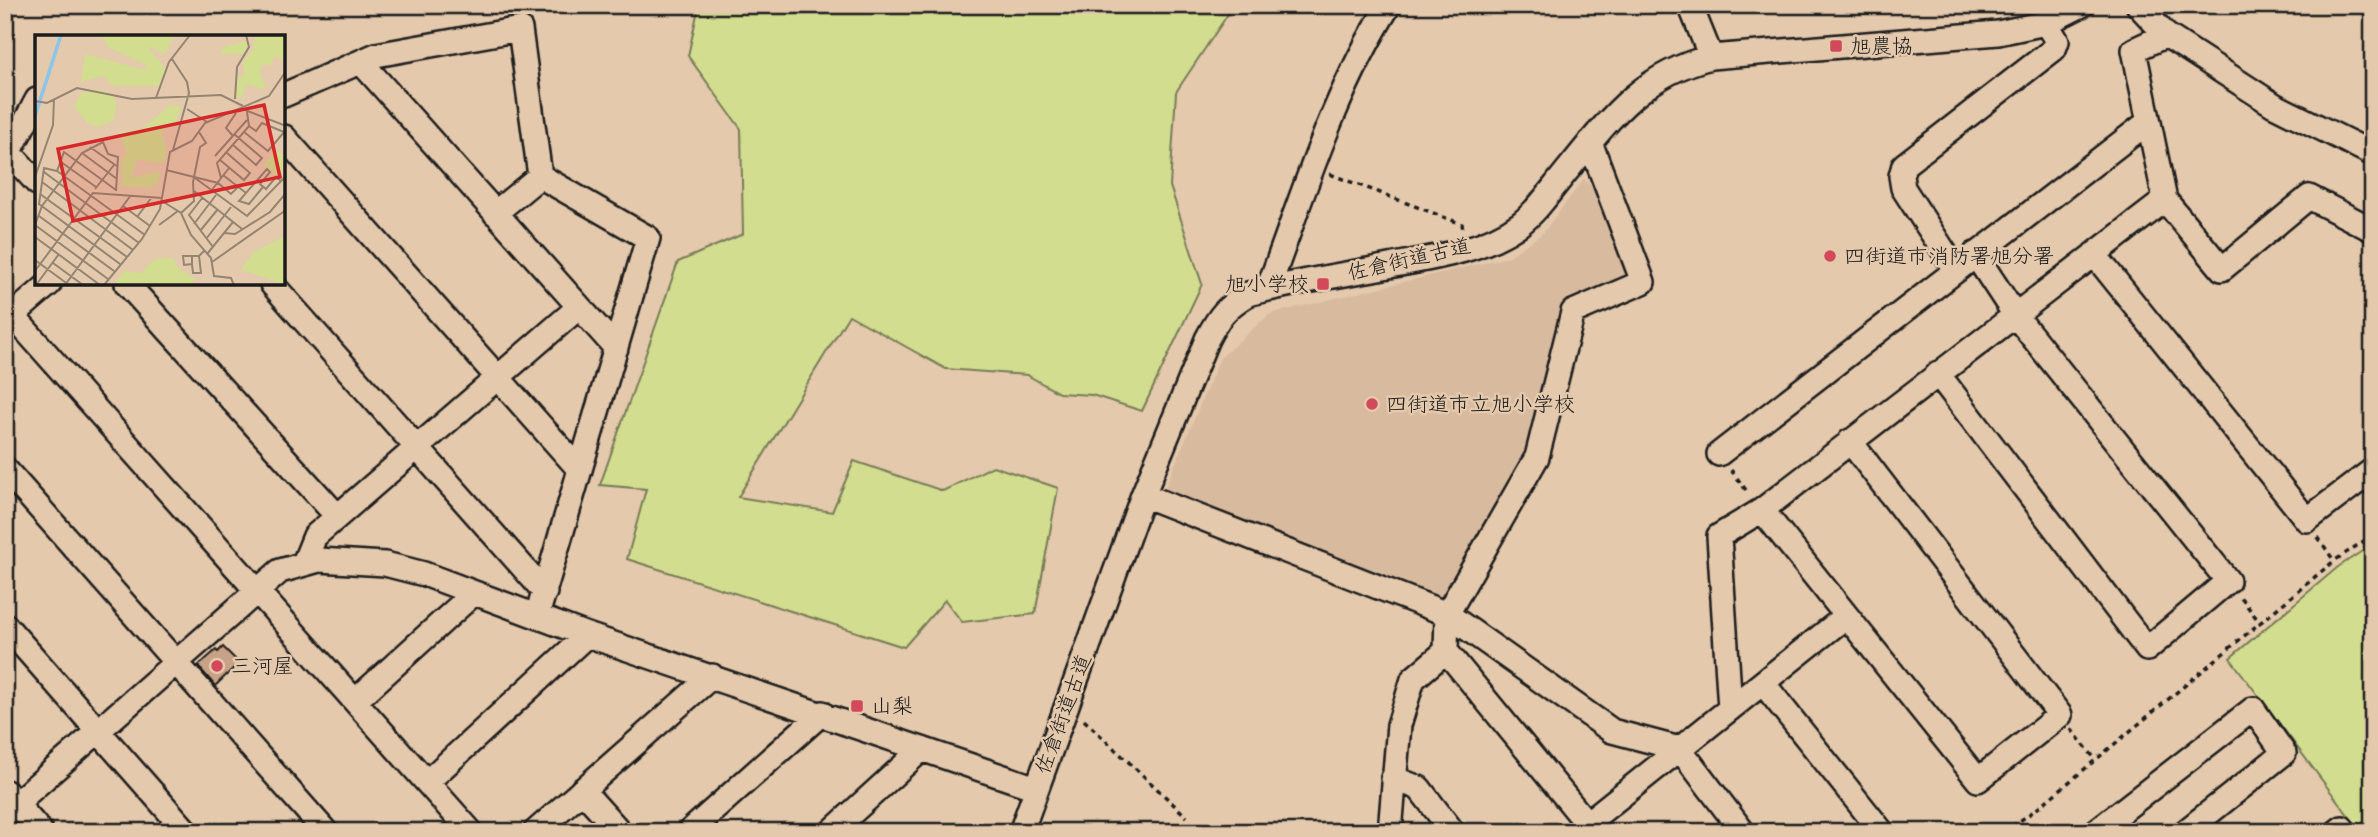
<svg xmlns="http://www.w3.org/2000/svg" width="2378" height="837" font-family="'Gochi Hand','Klee One',sans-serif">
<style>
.built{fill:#d8ba9e}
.green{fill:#d2dd90;stroke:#777c56;stroke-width:2}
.building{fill:#c8a287;stroke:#1c1c1c;stroke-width:2}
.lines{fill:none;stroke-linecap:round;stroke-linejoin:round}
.minor-casing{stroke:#1c1c1c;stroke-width:28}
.path{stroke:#1c1c1c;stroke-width:3.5;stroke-dasharray:5 5;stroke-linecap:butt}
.minor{stroke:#e4c9ac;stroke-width:23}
.poi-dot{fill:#d1495b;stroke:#e4c9ac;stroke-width:2.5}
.labels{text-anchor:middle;stroke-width:5;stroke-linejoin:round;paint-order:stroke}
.poi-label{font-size:21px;fill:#1c1c1c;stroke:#e4c9ac;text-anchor:start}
.street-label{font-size:21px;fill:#1c1c1c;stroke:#e4c9ac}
.inset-river{fill:none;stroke:#89c6e9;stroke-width:3.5}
.inset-road{fill:none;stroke:#948472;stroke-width:2}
.view{fill:#d62828;fill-opacity:0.15;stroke:#d62828;stroke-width:3.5}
.inset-edge{fill:none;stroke:#1c1c1c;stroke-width:3.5}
</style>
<rect width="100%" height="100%" fill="#e4c9ac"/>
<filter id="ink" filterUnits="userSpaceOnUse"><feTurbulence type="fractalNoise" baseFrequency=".0143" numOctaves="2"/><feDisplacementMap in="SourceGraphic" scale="14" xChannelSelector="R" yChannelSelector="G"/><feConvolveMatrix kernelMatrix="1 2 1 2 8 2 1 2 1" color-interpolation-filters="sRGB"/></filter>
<g filter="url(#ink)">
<path class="built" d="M1584,179L1595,190L1629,281L1562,307L1533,449L1442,599L1163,493L1220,358L1270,314L1508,257L1543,233Z"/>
<path class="green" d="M699,5H1234L1176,92L1170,186L1202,284L1142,411L1092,395L1059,393L1027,375L946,369L849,315L738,497L832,512L854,461L943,491L993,466L1058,488L1035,614L962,622L945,600L904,647L627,559L646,489L600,485L678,262L743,234L741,129L688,56Z
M2373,544V832H2361L2230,658L2338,567Z"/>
<path class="building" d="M223,647L239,663L215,686L198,666L216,650L218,652Z"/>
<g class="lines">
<defs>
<path id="minor" d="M1690,5L1711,57
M2138,5L2166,35L2274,105L2373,154
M2166,35L2134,50L2165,200L2222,269L2309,197L2373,230
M361,62L616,348
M284,95L376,55L520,29L540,176L648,238L537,616
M284,137L580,470
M1590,142L1643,282L1573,312L1537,457L1447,614L1446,651L1594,832
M10,153L37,183
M5,160L37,100
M495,213L540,176
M2094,254L2307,520L2373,470
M1956,270L1903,188L1901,176L1904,165L2054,49L2057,41L2046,23
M127,284L337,516
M272,284L545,592
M1268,289C1304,192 1334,93 1389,5
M5,307L471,832
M5,322L49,284
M1938,374L2147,649L2228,581L2015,315L1975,254
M1719,454L2148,122
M5,469L326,832
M1143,495L1447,614L1612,731L1680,749L1743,832
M1762,510L1978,780L2060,715L1850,441
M304,563L315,536L579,307
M5,625L187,832
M1763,683L1882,832
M355,701L474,593
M1730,709L1719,536L1762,510L2165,200
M1393,778L1419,788L1453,832
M427,782L587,635
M582,790L620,832
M6,792L41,832
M5,813L280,571L319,560L385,564L424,574L587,635L1036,788
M1587,823L1845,617
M535,832L712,676
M689,832L822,713
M831,832L922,749
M1021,832L1143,495L1207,339C1219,316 1226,307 1248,294C1294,282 1342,275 1389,266C1432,258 1483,251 1520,224C1536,212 1549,193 1562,177C1607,122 1639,75 1711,57L1998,33L2046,23L2082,5
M1390,832L1399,725L1413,679L1446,651
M2095,832L2253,709L2284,753L2185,832
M2337,832L2342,828L2345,832"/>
</defs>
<use href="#minor" class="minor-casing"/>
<path class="path" d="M1330,174L1462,224L1463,229
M1731,470L1749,494
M2318,537L2334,561
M2241,598L2261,624
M1084,720L1187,817
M2071,729L2096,760
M2004,832L2038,808L2334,561L2373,535"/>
<use href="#minor" class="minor"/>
</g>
</g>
<g class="poi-dot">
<rect x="1829" y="39" width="14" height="14" rx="3.5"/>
<circle cx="1830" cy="256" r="7"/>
<rect x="1316" y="277" width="14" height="14" rx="3.5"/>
<circle cx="1372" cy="404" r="7"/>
<circle cx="217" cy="666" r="7"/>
<rect x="850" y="699" width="14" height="14" rx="3.5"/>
</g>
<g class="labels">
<g class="poi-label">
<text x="1850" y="53">旭農協</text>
<text x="1844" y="263">四街道市消防署旭分署</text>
<text x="1309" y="291" text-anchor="end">旭小学校</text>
<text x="1386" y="411">四街道市立旭小学校</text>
<text x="231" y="673">三河屋</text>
<text x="871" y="713">山梨</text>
</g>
<g class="street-label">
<text transform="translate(1409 259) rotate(-13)" y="7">佐倉街道古道</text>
<text transform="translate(1063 714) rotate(-70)" y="7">佐倉街道古道</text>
</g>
</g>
<g transform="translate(35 35)">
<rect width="250" height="250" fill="#e4c9ac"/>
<path d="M67,0H139L130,19L112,11L131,34L124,51H78L68,41L46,47L50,19L110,35L111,30L73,12ZM220,0H250V27L240,21L235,31L229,28L225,36L231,55L211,49L207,63L201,62L203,42H209L208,27L218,14ZM211,6L215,8L209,19H184L191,11ZM64,55L78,59L82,71L78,86L63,92L52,88L39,71L46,58ZM135,70L147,72L139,90H131L127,100L132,116L129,128L102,125L96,143L124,136V148L113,153L87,151L86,124L92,120L84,98L109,93ZM241,115L250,122L245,144L229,130ZM250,201V250L206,234L219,217ZM138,223L143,233L161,244L154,250H79L89,236L106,238L120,224Z" fill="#d2dd90"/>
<path class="inset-river" d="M0,81L26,0"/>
<path class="inset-road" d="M137,24L152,47L154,58L138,115M121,63L134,27L155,0M200,64L202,32L214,12L211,0M0,66L12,68L42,53L97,64L186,60L208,71M152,74L172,87M210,75L251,91M212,77L214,91L221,96L227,88L249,97M209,97L233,116L250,96M198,101L191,93L201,78M198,110L221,130L227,123L199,99M55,112L83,132M47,118L82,144M180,121L212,85M185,125L209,145L215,138L192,118M26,127L61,152M131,135L183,148L196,159L203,152M22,136L110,200M9,137L104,208M188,140L211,158M0,142L18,90L19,64M160,143L212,181L251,141M186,143L182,128L214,91M7,147L98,215M228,152L214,169L204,166L232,134L235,137L225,149L231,154L241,142L246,146M60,154L79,130M81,155L29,117L22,136L9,133L4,169L85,229M159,156L207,194M176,156L194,133M5,159L92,222M168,162L154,180L178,212M127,166L146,178L156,200L176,223L179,241L196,243L199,250M88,171L115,191M146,178L159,166L158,147L165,112L171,108L164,97M4,181L79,236M102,182L117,162M159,189L181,160M0,190L7,171L47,118L68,107L73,119L83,122L81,156M0,190L73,244M124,190L143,176M165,196L183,174M189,198L200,199L235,177L251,158M0,202L65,250M171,204L196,172M172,219L198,187M157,221V229L149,230L148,221H164L169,216M0,225L34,250M177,227L251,175M18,228L48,250M157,229L158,238H166L164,221M0,236L58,158L127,163M1,250L24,219M30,250L96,160M69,250L107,204L125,174L135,117L157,106L170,88L234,61L251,36"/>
<path class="view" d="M229,70L245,142L38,186L23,114Z"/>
<rect width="250" height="250" class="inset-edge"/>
</g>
<rect width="2378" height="837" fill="none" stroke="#e4c9ac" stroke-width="28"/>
<rect x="14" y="14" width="2350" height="809" fill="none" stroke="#1c1c1c" stroke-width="2.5" filter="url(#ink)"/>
</svg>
